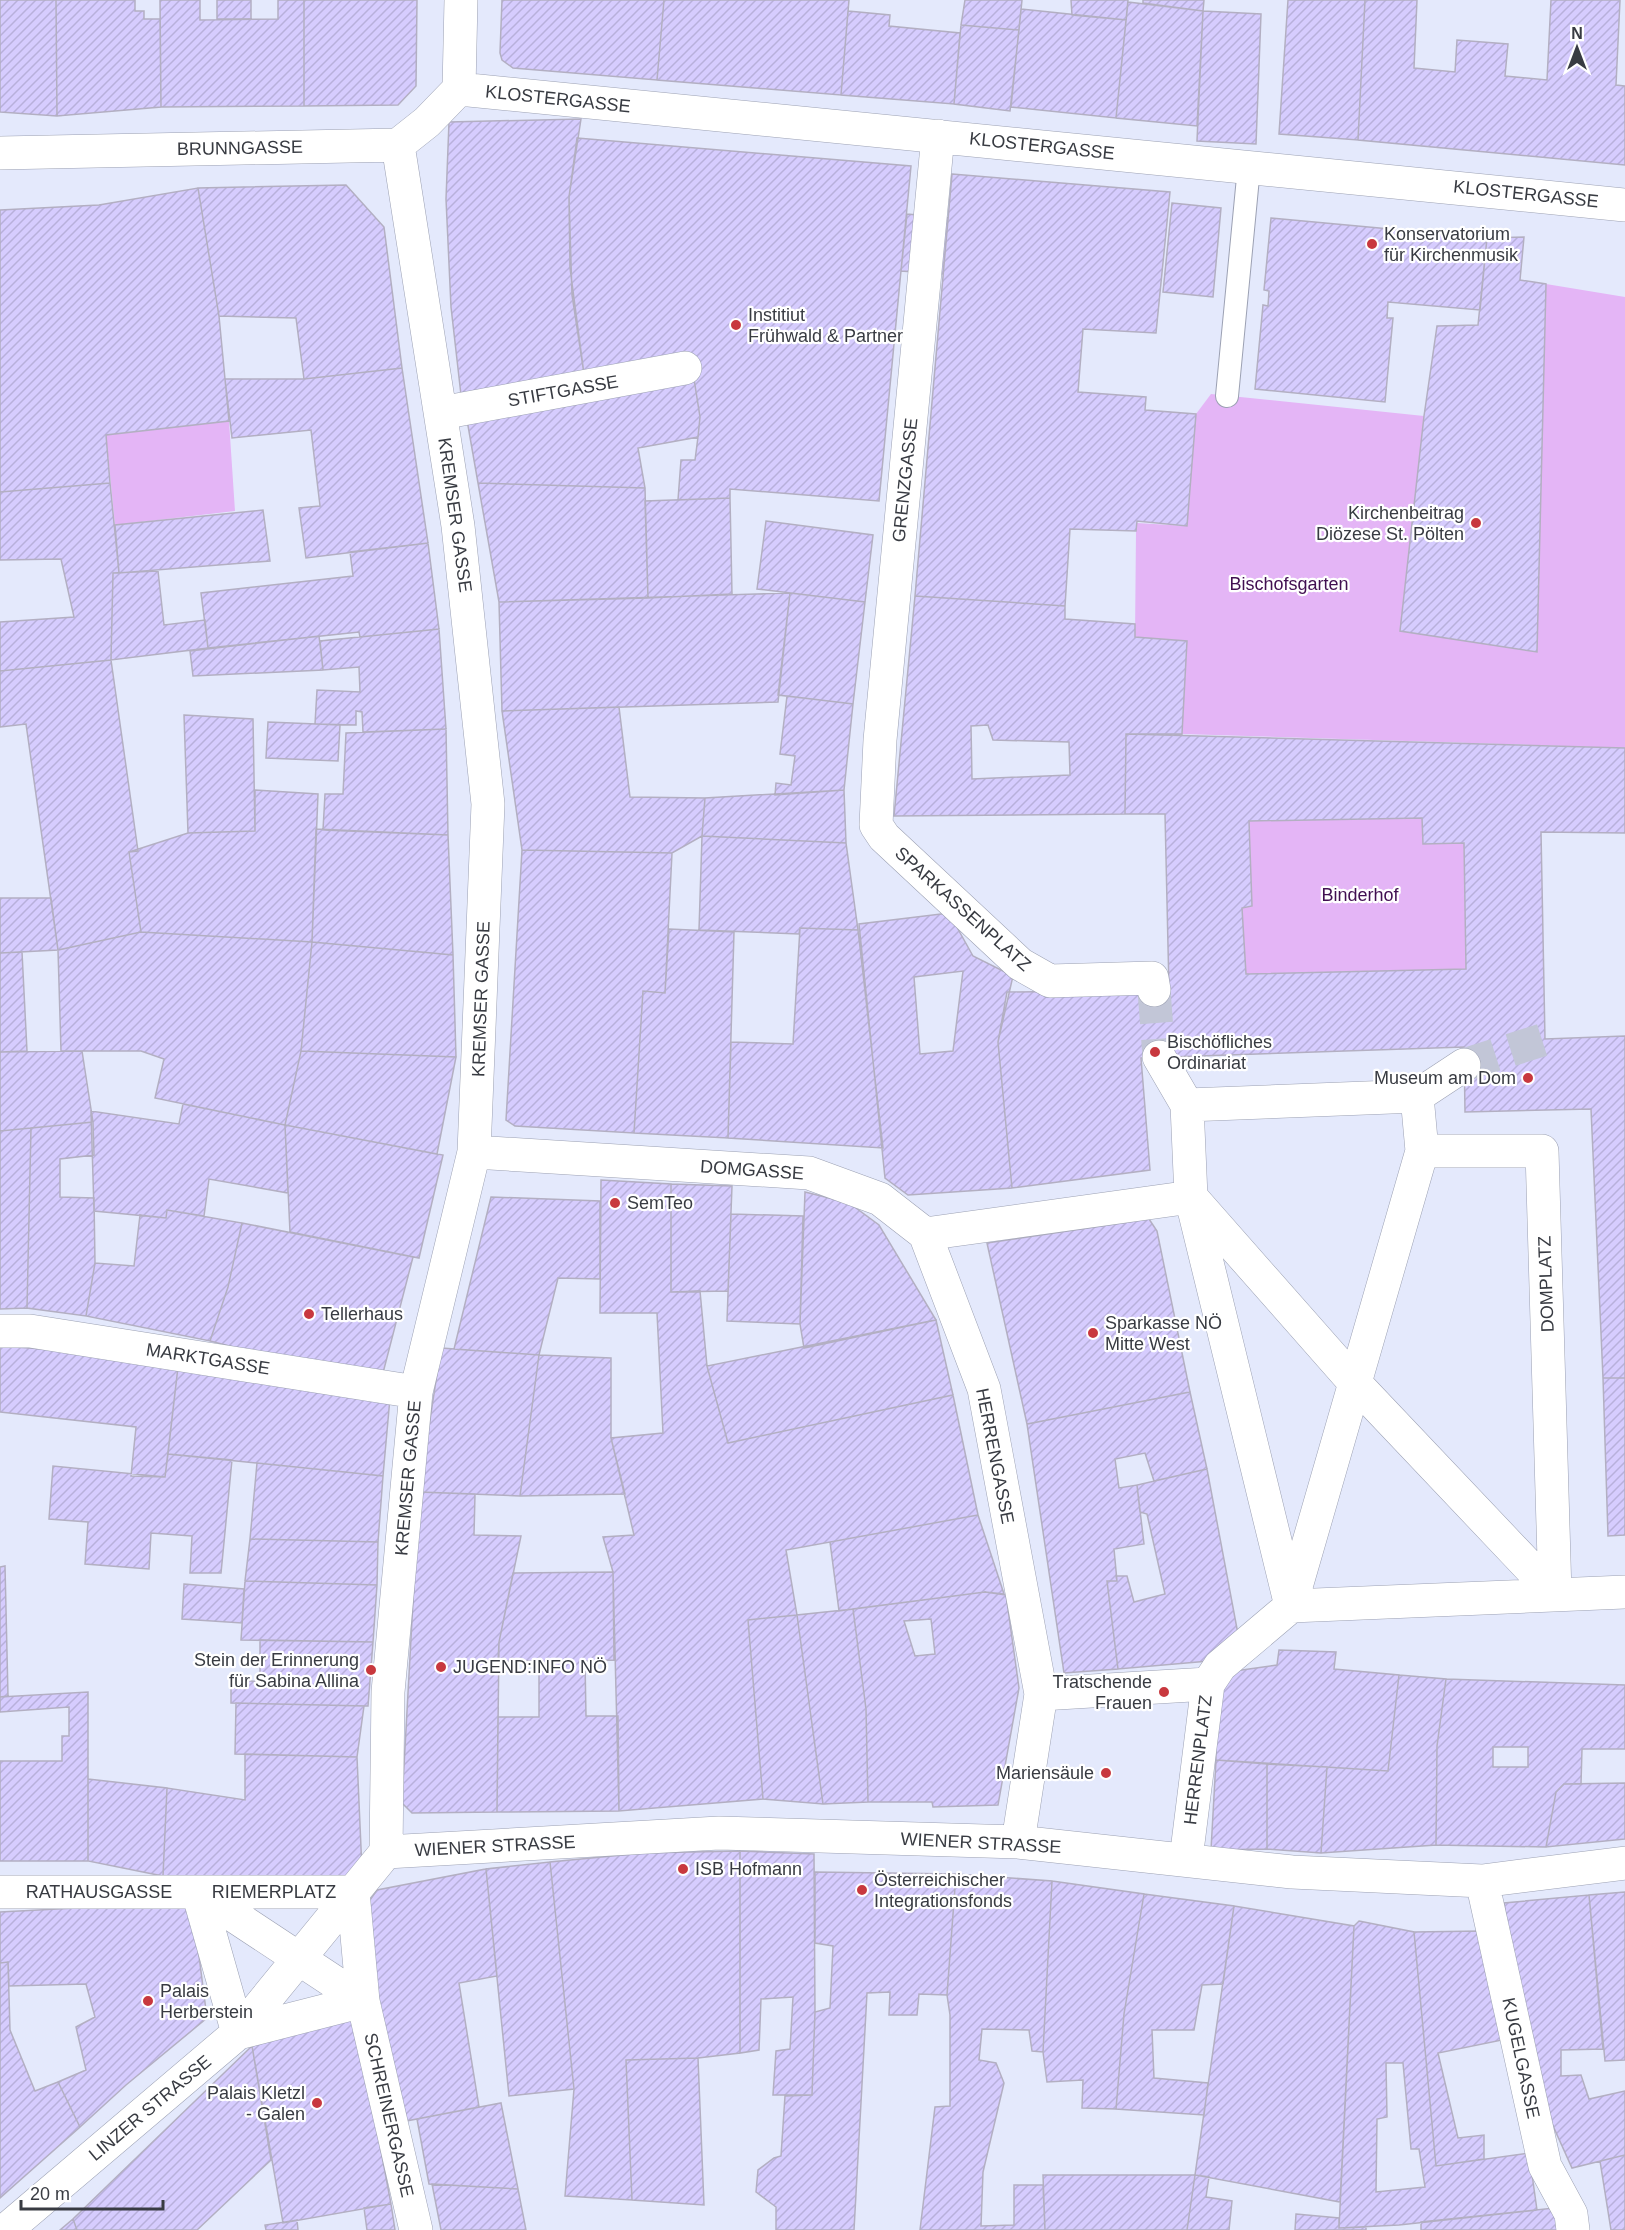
<svg xmlns="http://www.w3.org/2000/svg" width="1625" height="2230" font-family="Arial,sans-serif">
<style>
.green{fill:#e4b5f6}
.building{fill:url(#building-hatch);stroke:#b3afc2;stroke-width:1.5;fill-rule:evenodd}
.lines{fill:none;stroke-linecap:round;stroke-linejoin:round}
.street-tunnel{stroke:#c2c6d7;stroke-width:33;stroke-dasharray:33 16;stroke-linecap:butt}
.lane-casing{stroke:#9ca1b3;stroke-width:24}
.street-casing{stroke:#9ca1b3;stroke-width:34}
.lane{stroke:#fff;stroke-width:22}
.street{stroke:#fff;stroke-width:33}
.poi-dot{fill:#c8383e;stroke:#fff;stroke-width:2}
.labels{text-anchor:middle;stroke-width:4.5;stroke-linejoin:round;paint-order:stroke}
.street-label{font-size:18px;fill:#383b42;stroke:#fff}
.poi-label{font-size:18px;fill:#383b42;stroke:#fff;text-anchor:start}
.park-label{font-size:18px;fill:#410f51;stroke:#fff}
</style>
<defs>
<pattern id="building-hatch" width="6" height="6" patternUnits="userSpaceOnUse" patternTransform="scale(1.5)"><rect width="6" height="6" fill="#d6ccfe"/><path d="M-1 1l2-2M0 6l6-6M5 7l2-2" fill="none" stroke="#b8b0db"/></pattern>
</defs>
<rect width="100%" height="100%" fill="#e4e9fc"/>
<path class="green" d="M1546,284L1625,297V748L1182,734L1187,642L1135,637L1136,531L1137,523L1187,526L1196,414L1211,394L1424,416L1536,651Z
M229,421L235,511L115,525L106,435Z
M1422,818L1423,843H1464L1466,969L1246,974L1242,908L1252,906L1249,821Z"/>
<path class="building" d="M0,0H56L57,116L0,112Z
M56,0H135V11H144V19H160L161,107L57,116Z
M160,0H200V20L278,19V0H304V106L161,107Z
M217,0H251V19H217Z
M304,0H417L416,86L398,105L304,106Z
M502,0H664L657,80L513,68L502,60L500,53Z
M664,0H849L841,95L657,80Z
M965,0H1022L1019,30L961,25Z
M1071,0H1128L1126,20L1072,15Z
M1143,0H1204L1203,11L1143,3Z
M1288,0H1365L1358,140L1279,134Z
M1365,0H1417L1414,68L1455,72L1457,40L1508,44L1505,76L1547,80L1551,0H1620L1616,85L1625,86V165L1358,140Z
M1128,2L1203,11L1197,126L1116,118Z
M1021,9L1126,20L1116,118L1011,107Z
M848,11L890,15L889,26L960,33L954,104L841,95Z
M1203,11L1261,14L1256,144L1197,141Z
M961,25L1019,30L1010,111L954,104Z
M581,119L569,197L572,295L584,374L461,395L451,307L446,199L449,122Z
M577,138L911,166L879,501L730,489V498L678,500L681,460H695L698,437L700,417L694,379L584,374L570,268L569,197Z
M952,174L1170,192L1156,333L1083,329L1078,392L1146,397L1145,410L1196,414L1187,526L1137,521L1136,531L1070,529L1065,606L915,596Z
M346,185L384,227L402,368L304,379L296,318L219,316L198,188Z
M198,188L219,316L229,421L106,435L110,483L0,492V210L99,205Z
M1172,203L1221,208L1213,297L1163,292Z
M907,214L948,218L943,274L901,271Z
M1271,218L1487,238L1480,310L1388,302L1387,318H1393L1385,402L1255,389L1263,305L1268,306L1269,291L1264,290Z
M1524,237L1520,280L1546,284L1537,652L1400,631L1424,416L1437,326L1478,325L1487,238Z
M402,368L428,543L306,558L299,508L320,506L311,430L232,438L225,379H304Z
M694,379L700,417L698,437L638,448L645,488L478,483L467,420Z
M110,483L119,573H113L111,660L0,671V622L74,617L61,559L0,560V492Z
M478,483L645,488L648,598L499,602Z
M730,498L732,594L648,598L645,501Z
M263,510L270,561L119,573L115,525Z
M766,521L873,535L865,602L757,589Z
M428,543L439,629L360,637L359,632L208,648L201,593L353,576L350,552Z
M158,571L164,625L205,620L208,648L111,660L113,573Z
M790,593L865,602L853,704L778,695Z
M790,593L778,702L502,711L499,602Z
M915,596L1065,606V619L1135,624V637L1187,641L1182,734H1126L1125,814L894,816ZM988,725L993,740L1069,742L1070,775L972,779L971,726Z
M439,629L446,729L363,732L362,712L356,711V725L315,724L317,690L360,692L359,667L323,670L320,641Z
M319,636L323,670L193,676L190,651Z
M111,660L138,851L129,852L141,932L58,950L26,724L0,727V671Z
M787,696L853,704L844,790L775,795L776,783L791,785L795,756L780,754Z
M619,707L630,797L705,798L702,836L672,853L522,850L502,711Z
M184,715L253,719L255,831L188,833Z
M268,722L340,725L338,761L266,758Z
M446,729L448,835L323,830L325,794H343L346,733Z
M1126,734L1625,748V833L1541,832L1545,1039L1625,1036V1378H1603L1591,1109L1465,1112L1464,1047L1141,1058L1150,1170L1012,1188L998,1042L1007,992L1169,990L1165,814H1125ZM1422,818L1423,844L1464,843L1466,969L1246,974L1242,908L1252,906L1249,821Z
M255,790L318,794L312,942L141,932L129,852L188,833L255,831Z
M844,790L846,843L702,836L705,798Z
M316,829L448,835L453,955L312,942Z
M702,836L846,843L858,930L800,928L799,934L699,930Z
M522,850L672,853L665,993L643,991L634,1133L515,1126L506,1120Z
M0,898H51L58,950L0,953Z
M949,913L973,956L1013,976L998,1042L1012,1188L908,1195L885,1178L859,924ZM963,971L953,1051L920,1054L914,977Z
M800,928L858,930L883,1148L728,1138L731,1042L793,1044Z
M669,929L734,932L728,1138L634,1133L643,991L665,993Z
M141,932L312,942L301,1051L285,1125L155,1098L164,1059L141,1051H61L58,950Z
M312,942L453,955L456,1057L301,1051Z
M22,952L27,1051L0,1052V953Z
M82,1051L93,1122L0,1131V1052Z
M301,1051L456,1057L437,1154L285,1125Z
M183,1104L285,1125L288,1193L209,1179L204,1216L167,1210L166,1218L94,1211L91,1111L179,1124Z
M93,1122L94,1155L60,1159V1197L94,1198L95,1263L86,1316L27,1308L31,1128Z
M285,1125L443,1155L419,1258L290,1232Z
M31,1128L27,1308L0,1309V1131Z
M601,1180L671,1184V1292L700,1291L707,1366L728,1443L953,1395L978,1515L786,1550L797,1615L748,1620L763,1799L619,1811L613,1572L603,1537L634,1535L611,1438L663,1433L657,1313H600Z
M671,1184L732,1186L728,1291L671,1292Z
M805,1192L849,1203L879,1225L936,1320L804,1348L800,1324Z
M491,1197L600,1201V1279L558,1278L539,1355L454,1349Z
M167,1210L242,1223L228,1287L210,1341L86,1316L95,1263L134,1266L140,1215L166,1218Z
M731,1214L803,1216L800,1324L727,1321Z
M1149,1219L1157,1231L1190,1392L1027,1424L987,1243Z
M242,1223L413,1257L383,1373L277,1358L210,1341L228,1287Z
M936,1320L953,1395L728,1443L707,1366Z
M0,1346L57,1350L178,1367L165,1477L131,1476L136,1427L0,1412Z
M441,1348L539,1355L520,1496L419,1492Z
M539,1355L611,1358V1438L625,1494L520,1496Z
M178,1367L390,1398L383,1476L168,1454Z
M1603,1378H1625V1535L1608,1536Z
M1190,1392L1207,1469L1154,1481L1145,1453L1115,1459L1119,1488L1137,1485L1144,1544L1114,1549L1117,1581H1107L1118,1669L1064,1673L1027,1424Z
M168,1454L232,1460L221,1573H190L192,1536L151,1533L149,1569L85,1564L88,1522L49,1519L53,1466L165,1477Z
M257,1463L383,1476L378,1542L250,1539Z
M1207,1469L1238,1634L1209,1661L1118,1669L1107,1581H1117L1116,1576H1127L1134,1602L1165,1594L1147,1514L1140,1512L1137,1485Z
M419,1492L475,1494L474,1535L521,1536L499,1642L497,1812L412,1813L402,1803Z
M978,1515L1004,1594L985,1592L839,1611L830,1542Z
M250,1539L378,1542L377,1585L245,1581Z
M5,1566L8,1696L0,1697V1567Z
M613,1572L614,1660L585,1661L586,1716H618L619,1811L497,1812L498,1717H539V1661H498L499,1642L513,1573Z
M245,1581L377,1585L373,1642L241,1640Z
M184,1584L244,1589L242,1623L182,1619Z
M985,1592L1006,1595L1019,1688L998,1805L933,1807L932,1802H868L866,1709L853,1609ZM931,1619L935,1654L915,1656L904,1621Z
M853,1609L866,1709L868,1802L823,1804L797,1615Z
M797,1615L823,1804L763,1799L748,1620Z
M260,1640L373,1642L368,1706L231,1703V1679L260,1682Z
M1279,1650L1336,1652L1334,1669L1399,1675L1388,1771L1216,1760L1215,1694L1221,1673L1277,1665Z
M1399,1675L1446,1679L1437,1746L1436,1845L1321,1853L1327,1767L1388,1771Z
M1446,1679L1625,1685V1749H1582L1581,1784H1564L1556,1792L1546,1847L1436,1845L1437,1746ZM1493,1747H1528V1767H1493Z
M88,1692V1861H0V1761H62V1736H69V1707L0,1712V1697Z
M236,1703L364,1706L357,1757L235,1754Z
M245,1754L357,1757L362,1870L350,1876H163L167,1788L245,1800Z
M1216,1760L1267,1764V1849L1211,1850Z
M1267,1764L1327,1767L1321,1853L1267,1849Z
M88,1779L167,1788L163,1876L88,1861Z
M1625,1783V1839L1546,1847L1556,1792L1564,1784Z
M740,1851V2053L698,2058L626,2060L632,2200L565,2196L574,2089L550,1862L644,1853Z
M740,1851L814,1854L815,2012L812,2095H773L776,2051L790,2049L793,1997L761,1999L759,2050L740,2053Z
M550,1862L574,2089L509,2096L486,1869Z
M486,1869L497,1976L459,1983L479,2107L401,2122L358,1917L377,1890Z
M815,1872L956,1874L947,1995L919,1994L917,2015H889L890,1992L867,1993L854,2230H776V2207L756,2192L758,2170L774,2158L781,2156L785,2096L812,2095L815,2012L830,2008L833,1946L815,1943Z
M956,1874L1052,1881L1043,2052L1032,2051L1029,2030L982,2029L979,2060L996,2063L1004,2083L983,2172L981,2226L1014,2225V2185H1043L1045,2230H920L935,2107L950,2106V2015L947,1995Z
M1052,1881L1144,1894L1124,2014L1116,2109L1082,2108L1083,2080L1047,2082L1043,2052Z
M1625,1892V2060L1605,2061L1589,1895Z
M1144,1894L1234,1906L1223,1984L1202,1985L1194,2030H1152L1154,2078L1208,2083L1204,2115L1116,2109L1124,2014Z
M1589,1895L1603,2049L1561,2050V2076L1581,2075L1589,2099L1625,2091V2155L1572,2168L1545,2108L1515,1975L1504,1903Z
M192,1902L207,2018L126,2085L80,2127L58,2082L86,2070L76,2027L95,2017L86,1984L9,1986L8,1962L0,1963V1912Z
M1234,1906L1354,1926L1340,2202L1195,2175Z
M1359,1921L1414,1932L1436,2166L1529,2153L1537,2210L1399,2225L1339,2228L1354,1926ZM1386,2063H1403L1411,2149H1419L1425,2187L1376,2192L1377,2119L1387,2117Z
M1481,1931L1507,2039L1438,2053L1458,2138L1484,2135V2159L1436,2166L1414,1932Z
M8,1962L10,2030L35,2091L58,2082L80,2127L0,2198V1963Z
M356,2018L391,2204L283,2223L252,2046Z
M252,2046L271,2160L197,2230H77L73,2219Z
M698,2058L704,2205L632,2200L626,2060Z
M501,2103L518,2189L429,2184L417,2119Z
M1625,2155V2230H1611L1600,2161Z
M1043,2175H1195L1187,2230H1045Z
M1195,2175L1209,2177L1206,2197L1232,2201L1229,2230H1187Z
M432,2184L518,2189L526,2230H441Z
M391,2204L395,2230H367L364,2208Z
M1554,2208L1557,2230H1421V2222Z
M1296,2214L1339,2218V2228L1366,2227V2230H1295Z
M73,2219L77,2230H60Z
M297,2220L298,2230H266L265,2225Z"/>
<g class="lines">
<path class="street-tunnel" d="M1154,990L1159,1057
M1464,1065L1545,1039"/>
<defs>
<path id="lane" d="M1227,396L1249,167"/>
<path id="street" d="M459,89L1625,205
M459,89L461,0
M938,136L880,740L876,825L884,837L1020,964L1050,981L1152,978L1154,990
M0,153L398,145L427,122L459,89
M441,413L685,368
M1159,1057L1187,1105L1191,1197L1291,1606
M1417,1096L1422,1151H1542L1555,1594
M1187,1105L1417,1096L1464,1065
M474,1152L809,1173L880,1199L925,1234L1191,1197L1355,1383L1555,1594
M925,1234L984,1389L1041,1694L1208,1684
M0,1331H30L416,1392
M1291,1604L1422,1151
M1018,1842L1041,1694
M386,1852L388,1692L416,1392L474,1152L488,804L458,526L398,145
M1186,1859L1208,1684L1220,1666L1291,1606L1625,1592
M1482,1881L1545,2166L1571,2214L1573,2230
M0,1892H353
M198,1892L363,2001
M198,1892L238,2033
M353,1892L363,2001L416,2230
M238,2033L363,2001
M6,2230L238,2033L386,1852L719,1833L1018,1842L1292,1872L1482,1881L1625,1863"/>
</defs>
<use href="#lane" class="lane-casing"/>
<use href="#street" class="street-casing"/>
<use href="#lane" class="lane"/>
<use href="#street" class="street"/>
</g>
<g class="poi-dot">
<circle cx="1372" cy="244" r="6"/>
<circle cx="736" cy="325" r="6"/>
<circle cx="1476" cy="523" r="6"/>
<circle cx="1155" cy="1052" r="6"/>
<circle cx="1528" cy="1078" r="6"/>
<circle cx="615" cy="1203" r="6"/>
<circle cx="309" cy="1314" r="6"/>
<circle cx="1093" cy="1333" r="6"/>
<circle cx="441" cy="1667" r="6"/>
<circle cx="371" cy="1670" r="6"/>
<circle cx="1164" cy="1692" r="6"/>
<circle cx="1106" cy="1773" r="6"/>
<circle cx="683" cy="1869" r="6"/>
<circle cx="862" cy="1890" r="6"/>
<circle cx="148" cy="2001" r="6"/>
<circle cx="317" cy="2103" r="6"/>
</g>
<g class="labels">
<g class="street-label">
<text transform="translate(558 99) rotate(6)" y="6">KLOSTERGASSE</text>
<text transform="translate(1042 146) rotate(6)" y="6">KLOSTERGASSE</text>
<text transform="translate(240 148) rotate(-1)" y="6">BRUNNGASSE</text>
<text transform="translate(1526 194) rotate(6)" y="6">KLOSTERGASSE</text>
<text transform="translate(563 391) rotate(-10)" y="6">STIFTGASSE</text>
<text transform="translate(905 480) rotate(-84)" y="6">GRENZGASSE</text>
<text transform="translate(455 515) rotate(82)" y="6">KREMSER GASSE</text>
<text transform="translate(963 909) rotate(42)" y="6">SPARKASSENPLATZ</text>
<text transform="translate(481 999) rotate(-88)" y="6">KREMSER GASSE</text>
<text transform="translate(752 1170) rotate(4)" y="6">DOMGASSE</text>
<text transform="translate(1546 1284) rotate(-92)" y="6">DOMPLATZ</text>
<text transform="translate(208 1359) rotate(9)" y="6">MARKTGASSE</text>
<text transform="translate(995 1456) rotate(79)" y="6">HERRENGASSE</text>
<text transform="translate(408 1478) rotate(-85)" y="6">KREMSER GASSE</text>
<text transform="translate(1198 1760) rotate(-83)" y="6">HERRENPLATZ</text>
<text transform="translate(981 1843) rotate(3)" y="6">WIENER STRASSE</text>
<text transform="translate(495 1846) rotate(-3)" y="6">WIENER STRASSE</text>
<text x="99" y="1898">RATHAUSGASSE</text>
<text x="274" y="1898">RIEMERPLATZ</text>
<text transform="translate(1521 2058) rotate(78)" y="6">KUGELGASSE</text>
<text transform="translate(150 2108) rotate(-40)" y="6">LINZER STRASSE</text>
<text transform="translate(389 2115) rotate(77)" y="6">SCHREINERGASSE</text>
</g>
<g class="poi-label">
<text x="1384" y="240">Konservatorium<tspan x="1384" dy="21">für Kirchenmusik</tspan></text>
<text x="748" y="321">Institiut<tspan x="748" dy="21">Frühwald &amp; Partner</tspan></text>
<text x="1464" y="519" text-anchor="end">Kirchenbeitrag<tspan x="1464" dy="21">Diözese St. Pölten</tspan></text>
<text x="1167" y="1048">Bischöfliches<tspan x="1167" dy="21">Ordinariat</tspan></text>
<text x="1516" y="1084" text-anchor="end">Museum am Dom</text>
<text x="627" y="1209">SemTeo</text>
<text x="321" y="1320">Tellerhaus</text>
<text x="1105" y="1329">Sparkasse NÖ<tspan x="1105" dy="21">Mitte West</tspan></text>
<text x="359" y="1666" text-anchor="end">Stein der Erinnerung<tspan x="359" dy="21">für Sabina Allina</tspan></text>
<text x="453" y="1673">JUGEND:INFO NÖ</text>
<text x="1152" y="1688" text-anchor="end">Tratschende<tspan x="1152" dy="21">Frauen</tspan></text>
<text x="1094" y="1779" text-anchor="end">Mariensäule</text>
<text x="695" y="1875">ISB Hofmann</text>
<text x="874" y="1886">Österreichischer<tspan x="874" dy="21">Integrationsfonds</tspan></text>
<text x="160" y="1997">Palais<tspan x="160" dy="21">Herberstein</tspan></text>
<text x="305" y="2099" text-anchor="end">Palais Kletzl<tspan x="305" dy="21">- Galen</tspan></text>
</g>
<g class="park-label">
<text x="1289" y="590">Bischofsgarten</text>
<text x="1360" y="901">Binderhof</text>
</g>
</g>
<g transform="translate(1577 48)" stroke="#ffffff" stroke-width="4.5" paint-order="stroke">
<path d="M0-4.5L10 22L0 15L-10 22Z" fill="#383b42"/>
<text y="-9" font-size="16" font-weight="bold" text-anchor="middle" fill="#383b42">N</text>
</g>
<path d="M21 2200v9h142v-9" fill="none" stroke="#383b42" stroke-width="3"/>
<text x="30" y="2200" font-size="18" fill="#383b42" stroke="#ffffff" stroke-width="4.5" paint-order="stroke">20 m</text>
</svg>
